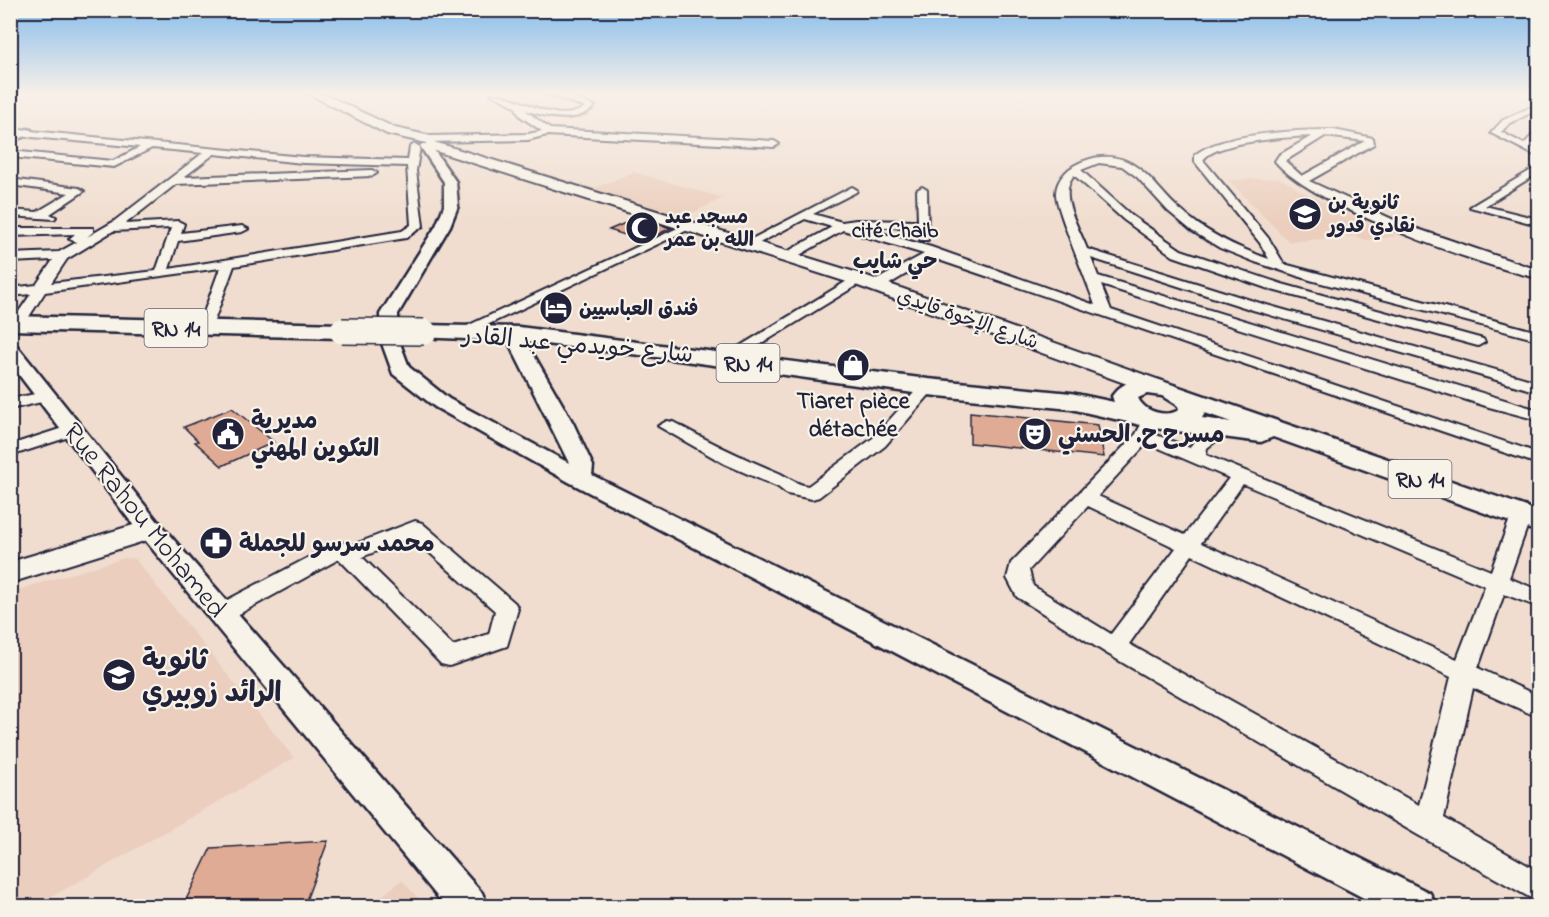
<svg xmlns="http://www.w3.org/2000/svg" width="1549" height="917" font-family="'Indie Flower','Playpen Sans Arabic',sans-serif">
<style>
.built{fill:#ebcebd}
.building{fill:#e0ab94;stroke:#22223b;stroke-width:1.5}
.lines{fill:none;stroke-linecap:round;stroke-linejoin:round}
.minor-casing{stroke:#22223b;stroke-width:4}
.tertiary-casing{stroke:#22223b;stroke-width:5}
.secondary-casing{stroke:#22223b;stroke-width:4}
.primary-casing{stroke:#22223b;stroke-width:5}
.minor{fill:#f7f3e8;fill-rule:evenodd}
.tertiary{fill:#f7f3e8;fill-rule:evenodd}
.secondary{fill:#f7f3e8;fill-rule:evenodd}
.primary{fill:#f7f3e8;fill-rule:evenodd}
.primary-bridge-casing{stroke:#22223b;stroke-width:28;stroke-linecap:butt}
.primary-bridge{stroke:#f7f3e8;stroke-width:25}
.labels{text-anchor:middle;stroke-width:4.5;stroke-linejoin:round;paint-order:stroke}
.far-poi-label{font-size:20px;font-weight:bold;fill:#22223b;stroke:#f7f3e8;text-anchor:start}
.far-street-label{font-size:20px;fill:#22223b;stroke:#f7f3e8}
.far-neighbourhood-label{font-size:22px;font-weight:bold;fill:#22223b;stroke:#f7f3e8}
.shield{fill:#f7f3e8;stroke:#62616f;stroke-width:1.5}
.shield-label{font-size:22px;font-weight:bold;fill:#22223b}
.street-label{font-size:24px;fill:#22223b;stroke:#f7f3e8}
.poi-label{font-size:24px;font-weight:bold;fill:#22223b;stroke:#f7f3e8;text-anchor:start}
.near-street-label{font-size:28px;fill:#22223b;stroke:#f7f3e8}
.near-poi-label{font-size:28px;font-weight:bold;fill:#22223b;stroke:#f7f3e8;text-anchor:start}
</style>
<rect width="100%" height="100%" fill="#f0ddcf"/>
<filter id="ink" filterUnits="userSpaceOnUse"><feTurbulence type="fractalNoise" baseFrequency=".0167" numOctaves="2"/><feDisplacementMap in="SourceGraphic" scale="12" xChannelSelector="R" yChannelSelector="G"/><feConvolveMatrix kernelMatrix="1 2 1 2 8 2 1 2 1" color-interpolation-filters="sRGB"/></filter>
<g filter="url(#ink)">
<path class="built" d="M634,172L723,198L682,218L587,191Z
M1280,178L1303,192L1396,236L1366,240L1355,236L1289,242L1228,180Z
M124,558L135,559L294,758L36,906H11V592Z
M402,880L425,906H369Z"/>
<path class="building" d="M637,218L671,228L644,241L609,230Z
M232,408L274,442L222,466L195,442L198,441L184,427Z
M970,412L1098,425L1104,457L970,443Z
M328,841L304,906H183L211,848Z"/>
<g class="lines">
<defs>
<path id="minor" d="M491,94C520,94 556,128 585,107L547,94H561L595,106C576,125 548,117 525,110L550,129L774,141L779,144L774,147L547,135L528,140L429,142L424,139L429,136L528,134L542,131L520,116L515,106Z
M1538,104V109L1509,124L1501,132L1524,144L1538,129V137L1531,147L1538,151V157L1491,133L1503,120Z
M10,129L303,157L408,160L410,147L415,144L420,147L416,171L423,226L406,238L234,266L210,332H200L198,329L220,268L45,292L23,326L18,327L11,323L31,294L10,296V288L36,285L53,260L10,262V254L59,252L77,242L69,239L75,234L10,236V228H93V232L87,237L113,222L203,153L152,148L114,167L10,157V151L113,161L140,147L10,135ZM214,154L303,163L407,166L411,225L402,231L169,269L178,241L242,232L248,229L242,226L181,233L184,224L178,221L125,224L176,184L372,176L377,173L372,170L184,177ZM171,228L156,271L51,283L67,259L113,231Z
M1334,130L1373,138L1374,144L1309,181L1403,224L1538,270V278C1480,266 1310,205 1275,161L1279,155L1312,136C1289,137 1216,141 1203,160L1269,239L1284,264L1538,332V340L1310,280L1255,262L1220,248L1192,231L1168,211L1137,177L1122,166L1099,163L1081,170L1132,216L1181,250L1282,284L1483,339L1485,342L1478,346L1272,290L1173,256L1124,220L1074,175C1057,195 1079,227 1087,249L1263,304L1538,382V392L1253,310L1091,258L1098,276L1538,410V420L1489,407L1101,285L1111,310L1538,453V464L933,258L881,289H871V283L924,254L843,230L791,260H783V254L832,227L805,219L750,248L740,245L852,187L857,190L856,192L813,214L842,222L856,220L918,221L917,190L922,187L927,190L928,240H920L918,228L856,226L931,247L1095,305C1089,286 1055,207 1056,193C1057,177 1070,166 1084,161C1099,155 1118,155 1132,164C1151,175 1162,194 1178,208C1204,232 1235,247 1269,259L1260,243L1195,162V155C1221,133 1300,130 1334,130ZM1325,136L1365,141L1302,176L1285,161Z
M1538,166V173L1485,206L1538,219V225L1470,207Z
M10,179L79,188L84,191L50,214L56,217L54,219L10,216V210L37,212L69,193L10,185Z
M684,225L694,227L466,335H456L454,332Z
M857,275L864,279L862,282L730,363L725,365L717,360Z
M928,382L936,387L885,446L819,497L812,499L787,494L778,487L725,464L658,426L667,421L673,422C708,441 742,458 779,473C789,478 798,485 808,486L873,438L922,384Z
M45,392L53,397L51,400L10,409V399Z
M1152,414L1160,419L1154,434L1190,448C1195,437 1214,423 1227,426L1230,430L1207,448L1206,455L1491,571L1511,516L1514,511H1528L1531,516L1509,578L1538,590V607L1504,594L1478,668L1538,696V717L1473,688L1444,818L1538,871V902L1418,835L1106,653L1017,597L1007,578L1011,563L1136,434L1146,415ZM1147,443L1229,478L1185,535L1098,496ZM1243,484L1485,586L1457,659L1201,543ZM1088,506L1176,548L1111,634L1033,586L1029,570ZM1192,555L1451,677L1419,805L1129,644Z
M72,425L78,426L81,430L78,434L10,456V445Z
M415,521L422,523L515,603L518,609L507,646L449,666L441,664L339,559L230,619L222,621L214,619L211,613L214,607L334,544L341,542L350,546ZM412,537L495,611L489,634L453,646L362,557Z"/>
<path id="tertiary" d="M27,129L31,130V134L10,142V135Z
M422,144H430L456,182L458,206L450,226L398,314V338L409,367L449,399L569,463L510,345L513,330H525L528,345L573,423L593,466L592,475L1430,893L1436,906H1379L569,482L435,407L393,374L380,338V314L436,226L444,206V182L420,146Z
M10,345L17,346L159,523L482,893L488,906H445L141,535L10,363Z"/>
<path id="secondary" d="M309,94H324L395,128L431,136V141L864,275L1165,382L1168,387L1165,392H1149L850,283L426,148V143L387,134Z
M150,520L160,522L164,529L160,536L10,583V562Z"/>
<path id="primary" d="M10,316L342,324L350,326L353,331L350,336L342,338L10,330Z
M424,325L519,327L928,379L1071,393L1114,402L1112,396C1123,380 1141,377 1159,380L1538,511V532L1273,437L1261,442L1154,428L1071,409L928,395L649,356L519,341L416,337L413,332L416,327ZM1147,394L1162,396L1178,406L1179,410C1166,418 1144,412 1138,398ZM1205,413L1231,422L1202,418Z"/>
</defs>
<use href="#minor" class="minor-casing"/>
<use href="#tertiary" class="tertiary-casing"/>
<use href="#secondary" class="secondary-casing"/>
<use href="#primary" class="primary-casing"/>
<use href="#minor" class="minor"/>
<use href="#tertiary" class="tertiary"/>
<use href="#secondary" class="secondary"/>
<use href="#primary" class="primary"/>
<defs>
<path id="primary-bridge" d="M342,331L424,332"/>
</defs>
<use href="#primary-bridge" class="primary-bridge-casing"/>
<use href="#primary-bridge" class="primary-bridge"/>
</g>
</g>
<linearGradient id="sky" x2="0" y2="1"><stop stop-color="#85bceb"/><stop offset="0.42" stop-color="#f8f0e9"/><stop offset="1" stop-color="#f8f0e9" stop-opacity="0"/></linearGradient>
<rect width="1549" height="223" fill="url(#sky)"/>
<defs>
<symbol id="school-disc" viewBox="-11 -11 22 22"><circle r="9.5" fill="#22223b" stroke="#f7f3e8"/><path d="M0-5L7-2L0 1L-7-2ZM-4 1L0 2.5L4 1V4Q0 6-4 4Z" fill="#fff"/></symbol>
<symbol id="mosque-disc" viewBox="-11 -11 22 22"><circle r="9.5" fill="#22223b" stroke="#f7f3e8"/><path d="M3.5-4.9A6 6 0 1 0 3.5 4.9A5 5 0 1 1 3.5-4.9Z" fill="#fff"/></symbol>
<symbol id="hotel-disc" viewBox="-11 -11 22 22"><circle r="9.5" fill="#22223b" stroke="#f7f3e8"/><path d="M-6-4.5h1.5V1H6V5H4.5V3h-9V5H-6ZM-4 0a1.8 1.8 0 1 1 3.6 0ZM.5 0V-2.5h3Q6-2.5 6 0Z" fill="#fff"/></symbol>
<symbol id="shop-disc" viewBox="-11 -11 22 22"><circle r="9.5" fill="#22223b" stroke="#f7f3e8"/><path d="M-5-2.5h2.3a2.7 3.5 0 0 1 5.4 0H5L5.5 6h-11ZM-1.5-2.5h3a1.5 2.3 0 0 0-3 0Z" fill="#fff"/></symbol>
<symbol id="civic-disc" viewBox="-11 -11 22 22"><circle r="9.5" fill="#22223b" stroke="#f7f3e8"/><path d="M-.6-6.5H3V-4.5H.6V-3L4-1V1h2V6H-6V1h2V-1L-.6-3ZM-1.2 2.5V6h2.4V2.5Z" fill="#fff"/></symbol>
<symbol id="theatre-disc" viewBox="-11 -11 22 22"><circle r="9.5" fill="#22223b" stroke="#f7f3e8"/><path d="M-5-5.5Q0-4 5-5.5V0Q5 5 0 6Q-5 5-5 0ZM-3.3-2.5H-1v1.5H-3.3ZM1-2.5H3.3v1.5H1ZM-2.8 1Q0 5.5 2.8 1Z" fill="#fff"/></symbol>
<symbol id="pharmacy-disc" viewBox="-11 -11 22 22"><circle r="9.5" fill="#22223b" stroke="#f7f3e8"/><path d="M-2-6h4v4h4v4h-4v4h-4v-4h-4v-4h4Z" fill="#fff"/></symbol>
</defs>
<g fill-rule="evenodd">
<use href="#school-disc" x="1286" y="195" width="38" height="38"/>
<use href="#mosque-disc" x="623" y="209" width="38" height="38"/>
<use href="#hotel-disc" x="537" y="289" width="38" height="38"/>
<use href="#shop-disc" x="834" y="346" width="38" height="38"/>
<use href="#civic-disc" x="209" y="415" width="38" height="38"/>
<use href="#theatre-disc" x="1016" y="415" width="38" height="38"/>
<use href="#pharmacy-disc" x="197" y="524" width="38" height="38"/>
<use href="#school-disc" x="100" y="656" width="38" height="38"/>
</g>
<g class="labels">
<g class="far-poi-label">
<text x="1328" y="209">ثانوية بن<tspan x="1328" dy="23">نقادي قدور</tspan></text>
<text x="665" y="223">مسجد عبد<tspan x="665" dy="23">الله بن عمر</tspan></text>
<text x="579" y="315">فندق العباسيين</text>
</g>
<g class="far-street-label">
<text transform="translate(968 318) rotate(19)" y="7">شارع الإخوة قايدي</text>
</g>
<g class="far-neighbourhood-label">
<text x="895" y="237">cité Chaib</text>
<text x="895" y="268">حي شايب</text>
</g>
<g class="shield">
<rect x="144.5" y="309" width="63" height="38" rx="4.5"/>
<rect x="716.5" y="344" width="63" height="38" rx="4.5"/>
<rect x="1388.5" y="460" width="63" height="38" rx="4.5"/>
</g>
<g class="shield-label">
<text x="176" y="336">RN 14</text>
<text x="748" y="371">RN 14</text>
<text x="1420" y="487">RN 14</text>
</g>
<g class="street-label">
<text transform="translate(578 344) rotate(5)" y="8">شارع خويدمي عبد القادر</text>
</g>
<g class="poi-label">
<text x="853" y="408" text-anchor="middle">Tiaret pièce<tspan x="853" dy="28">détachée</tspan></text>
<text x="251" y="428">مديرية<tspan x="251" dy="28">التكوين المهني</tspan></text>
<text x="1058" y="442">مسرح ح. الحسني</text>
<text x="239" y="551">محمد سرسو للجملة</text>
</g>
<g class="near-street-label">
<text transform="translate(146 519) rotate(51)" y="10">Rue Rahou Mohamed</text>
</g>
<g class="near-poi-label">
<text x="142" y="669">ثانوية<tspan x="142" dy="32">الرائد زوبيري</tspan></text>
</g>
</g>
<rect width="1549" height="917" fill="none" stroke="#f7f3e8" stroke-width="36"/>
<rect x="18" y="18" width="1513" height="881" fill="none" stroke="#22223b" stroke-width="2" filter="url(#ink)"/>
</svg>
